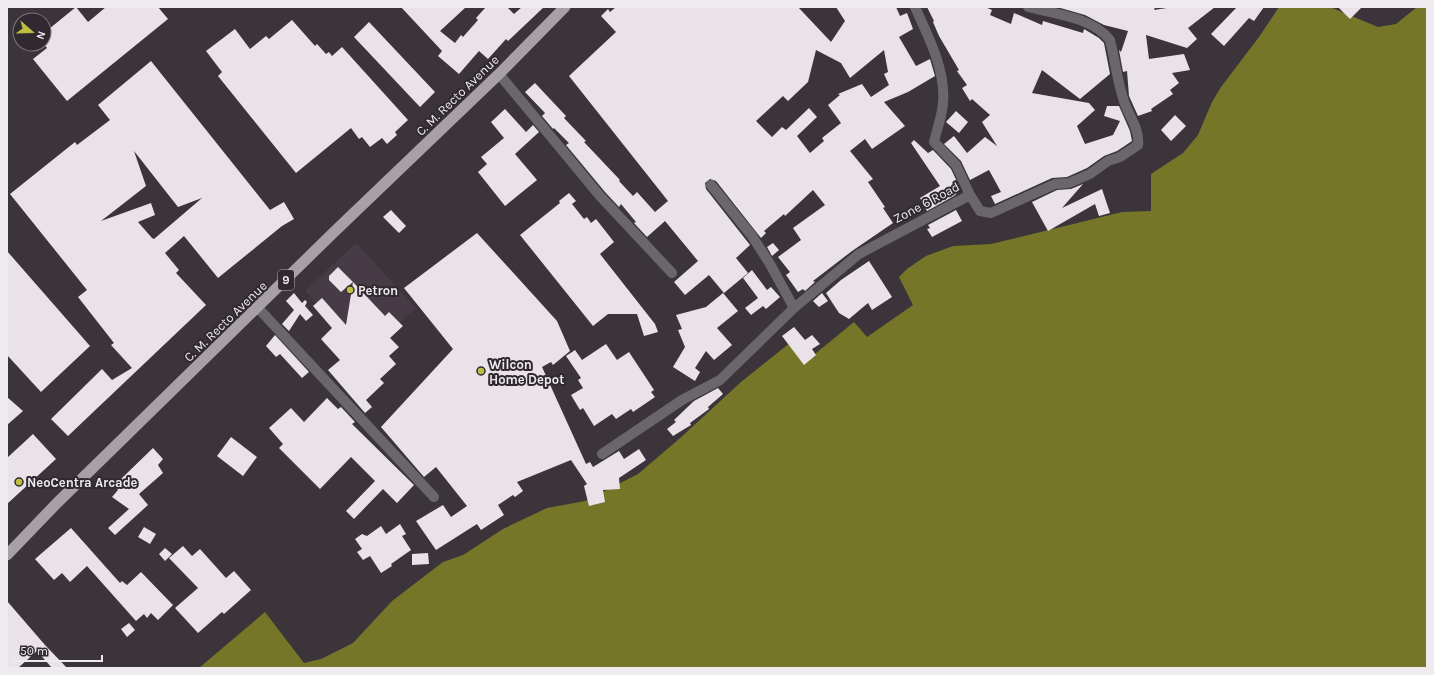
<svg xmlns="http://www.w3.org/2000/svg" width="1434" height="675" font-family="Karla,sans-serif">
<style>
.built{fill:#473b46}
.water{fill:#757627}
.building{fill:#eae2e9;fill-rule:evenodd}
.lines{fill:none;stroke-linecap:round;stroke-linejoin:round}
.minor{stroke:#6a676a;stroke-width:10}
.trunk{stroke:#a7a0a6;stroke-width:11}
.poi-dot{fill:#bebf42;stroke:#302a30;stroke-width:1.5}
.labels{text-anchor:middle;stroke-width:4;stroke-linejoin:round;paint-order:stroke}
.shield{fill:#302a30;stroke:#b5b0b5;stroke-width:1}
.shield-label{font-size:12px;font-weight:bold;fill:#eeeaee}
.street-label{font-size:13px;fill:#eeeaee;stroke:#302a30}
.poi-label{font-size:13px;font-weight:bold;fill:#eeeaee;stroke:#302a30;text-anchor:start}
</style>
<rect width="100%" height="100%" fill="#3b343a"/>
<path class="built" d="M356,243L416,308L365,355L305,291Z"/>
<path class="water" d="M1279,7H1330L1378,27L1396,24L1417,7H1427V668H199L265,612L304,663L321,659L353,643L392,601L443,562L463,555L503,529L547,508L585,501L638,474L679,439L741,382L796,338L810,358L854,322L867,337L913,305L899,277L907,269L926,256L953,246L991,244L1122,212L1151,211V174L1183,153L1198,135L1212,102L1221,87L1259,37Z"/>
<path class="building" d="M76,7L88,22L106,7H158L168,19L67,101L33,59L47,48L44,44V33Z
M401,7H466L440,31L455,43L461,35L463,37L478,20L476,18L486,7H507L514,14L522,7H544L508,41L506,39L488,59L479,51L459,74L438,56L442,51Z
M616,7H798L831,42L845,21L836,7H896L900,16L907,13L913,29L899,37L916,66L930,59L935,76L908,92L884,102L905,126L872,149L865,139L850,151L873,179L868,182L885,207L883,208L893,223L852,251L813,281L815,282L805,291L803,289L798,292L786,275L790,272L778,257L801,240L793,228L825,205L813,190L785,216L784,214L764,231L766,233L761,238L716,181L710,179L705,183L706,189L750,245L736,258L748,273L724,293L709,275L685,295L674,282L698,261L665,221L647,237L634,223L636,222L621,204L619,207L605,192L566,145L569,143L554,128L553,129L542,116L545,113L525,92L535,83L566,116L564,118L586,141L584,142L620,180L619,181L633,196L637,192L655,212L668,201L569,76L616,32L601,16L608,9L610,12ZM816,50L841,63L850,78L884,50L888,72L884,74L889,85L871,97L862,84L838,94L840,95L828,105L841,123L822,138L824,141L810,153L797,136L817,117L809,108L786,130L782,127L772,137L756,121L783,96L788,101L808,82Z
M927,7H985L992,10L990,15L1011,24L1014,13L1042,25L1043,21L1083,33L1084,29L1099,38L1104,43L1110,74L1080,99L1042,70L1032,93L1089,103L1095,110L1077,126L1085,144L1113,135L1120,121L1104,116L1107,106H1119L1130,131L1132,141L1117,151L1104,156L1087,168L1067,177L1052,178L995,204L991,196L1001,192L989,170L970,180L961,161L944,144L954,136L967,153L985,137L997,146L982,122L990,115L972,99L970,101L962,88L967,85L957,71L959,70L939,36L933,22L934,21Z
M1057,7H1155L1154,10L1173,7H1215L1188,28L1197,39L1187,48L1146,35L1149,59L1184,54L1190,70L1172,73L1179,83L1170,90L1173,94L1151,109L1152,111L1138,116L1129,96L1127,71L1123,72L1119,50L1121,52L1128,31L1104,25L1085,15Z
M1237,7H1264L1254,21L1249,18L1224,46L1211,34Z
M1338,7H1362L1350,19Z
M292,20L315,46L317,44L326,54L329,52L332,56L342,47L408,120L395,132L397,135L387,144L382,138L370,147L362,137L359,139L351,128L296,173L218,76L222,72L206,51L235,29L250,49L266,36L269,39Z
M369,22L435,92L420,107L354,37Z
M151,61L270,210L284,202L294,219L282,226L218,278L184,236L165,253L179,270L176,273L206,305L68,436L51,419L102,369L112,380L132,368L111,345L114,343L78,297L87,290L10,194L75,142L77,145L110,120L98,105ZM134,151L178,207L202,198L154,239L152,238L138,222L155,215L151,203L101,221L146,186Z
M505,109L526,132L533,125L539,132L515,154L537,180L505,206L478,172L487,164L481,157L504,138L491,122Z
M956,111L968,122L959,133L946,122Z
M1175,115L1186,126L1171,141L1161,130Z
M914,140L928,153L933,150L951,169L961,190L954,196L927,211L920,198L940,186L911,143Z
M1083,184L1062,208L1102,189L1110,213L1099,216L1095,204L1048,231L1032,202L1057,190L1071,189Z
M569,193L576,201L572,204L584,219L587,217L591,223L596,219L614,242L600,254L655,324L658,332L644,336L637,314H608L593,326L520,235L560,203L559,201Z
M391,210L406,226L399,233L383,217Z
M956,210L962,221L932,237L927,229L930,228L928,225Z
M477,233L557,321L570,351L553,365L551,362L542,367L586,464L590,462L593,467L619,451L624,459L639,449L646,460L619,478L620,489L603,490L605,502L589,506L584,486L587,484L571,460L517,482L523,491L515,497L513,495L498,505L504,515L481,530L477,524L436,550L416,521L443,505L451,517L467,506L436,467L424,477L381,427L453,349L404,288Z
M773,243L779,250L772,256L767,247Z
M7,251L90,346L41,392L7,355Z
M869,261L892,297L872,310L868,303L849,319L839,313L826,293L841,280Z
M338,267L353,282L341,292L329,280V276Z
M752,270L767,290L771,287L780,297L766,309L763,306L751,315L745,308L758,298L743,278Z
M353,282L385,316L389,312L403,326L390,338L399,347L389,356L396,364L380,379L384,383L366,400L372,407L365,413L328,370L340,360L321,339L332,328L313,306L322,298L346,325Z
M294,293L302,303L305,300L307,302L305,306L313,315L306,321L300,314L289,331L282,324L294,310L286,301Z
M723,293L738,311L717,328L732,345L714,360L706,351L695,368L700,372L695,381L673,367L685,347L678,330L682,329L676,315L706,307Z
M822,293L828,301L819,307L813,301Z
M794,327L805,340L812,335L820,344L812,349L816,355L804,365L782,336Z
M275,335L309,372L302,378L280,354L276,357L266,346Z
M606,344L617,360L629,352L654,390L651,392L655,397L633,412L631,409L616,419L612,414L594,426L583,408L580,410L571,395L583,388L578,380L581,378L566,356L575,350L582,360Z
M718,388L723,394L708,407L709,409L690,423L691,425L673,436L667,429L676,422L674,420L694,401Z
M7,397L23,411L7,425Z
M327,398L338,409L341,407L355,422L352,424L414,485L397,503L383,489L354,519L346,511L375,481L351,457L320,489L279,448L283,444L269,428L291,408L304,422Z
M33,434L56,459L7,504V458Z
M231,437L257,457L243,476L217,456Z
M153,448L163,459L158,465L163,473L139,494L148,505L115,535L108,528L129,509L112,497L118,490L116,488L122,478Z
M400,524L406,534L402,536L411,550L391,564L392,566L381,573L370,556L363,560L357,552L362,549L355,539L362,534L367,536L381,526L386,534Z
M144,527L156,534L150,544L138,537Z
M71,528L120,583L122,581L127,585L141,572L173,605L158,620L151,613L147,618L144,614L136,621L87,566L70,582L62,573L54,580L35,559Z
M183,546L192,556L200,549L226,578L234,571L251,590L224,614L222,612L198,633L175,608L198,588L169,558Z
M165,548L172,554L165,561L159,554Z
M428,553L429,564L412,565V554Z
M7,601L45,645L67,668H52L37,651L18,668H7Z
M129,623L135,630L127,637L121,629Z"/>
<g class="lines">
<path class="minor" d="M499,74L600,196L672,273
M711,185L752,236L770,264L794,308
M970,195L980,211L991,213L1055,184L1069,183L1090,174L1108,161L1120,157L1138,145C1140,130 1130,118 1125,104C1118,86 1115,60 1110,40C1092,17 1054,14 1028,7
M258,308L434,497
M602,454L682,400L720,380L794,308L859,254L970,195L956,165L934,142C937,129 942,116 943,103C946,70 928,36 915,7"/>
<path class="trunk" d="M7,555L57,503L333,233L499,74L565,7"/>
</g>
<g class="poi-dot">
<circle cx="350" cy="290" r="4"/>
<circle cx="481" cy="371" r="4"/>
<circle cx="19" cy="482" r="4"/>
</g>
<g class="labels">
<rect class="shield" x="278" y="270" width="16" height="20" rx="3"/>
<g class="shield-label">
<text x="286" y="284">9</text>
</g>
<g class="street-label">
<text transform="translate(457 95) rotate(-44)" y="5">C. M. Recto Avenue</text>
<text transform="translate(926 202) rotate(-28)" y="5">Zone 6 Road</text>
<text transform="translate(225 321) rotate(-44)" y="5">C. M. Recto Avenue</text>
</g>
<g class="poi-label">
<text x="358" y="295">Petron</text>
<text x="489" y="369">Wilcon<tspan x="489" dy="15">Home Depot</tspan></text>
<text x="27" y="487">NeoCentra Arcade</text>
</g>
</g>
<rect width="1434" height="675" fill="none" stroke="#eeeaee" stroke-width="16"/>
<g transform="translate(32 32) rotate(110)"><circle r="19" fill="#302a30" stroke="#7c777c"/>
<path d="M0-3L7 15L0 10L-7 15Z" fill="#bebf42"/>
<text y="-6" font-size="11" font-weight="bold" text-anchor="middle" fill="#eeeaee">N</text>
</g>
<path d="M14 655v6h88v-6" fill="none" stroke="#eeeaee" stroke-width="2"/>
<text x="20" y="655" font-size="12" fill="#eeeaee" stroke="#302a30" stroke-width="3" paint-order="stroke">50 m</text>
</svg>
